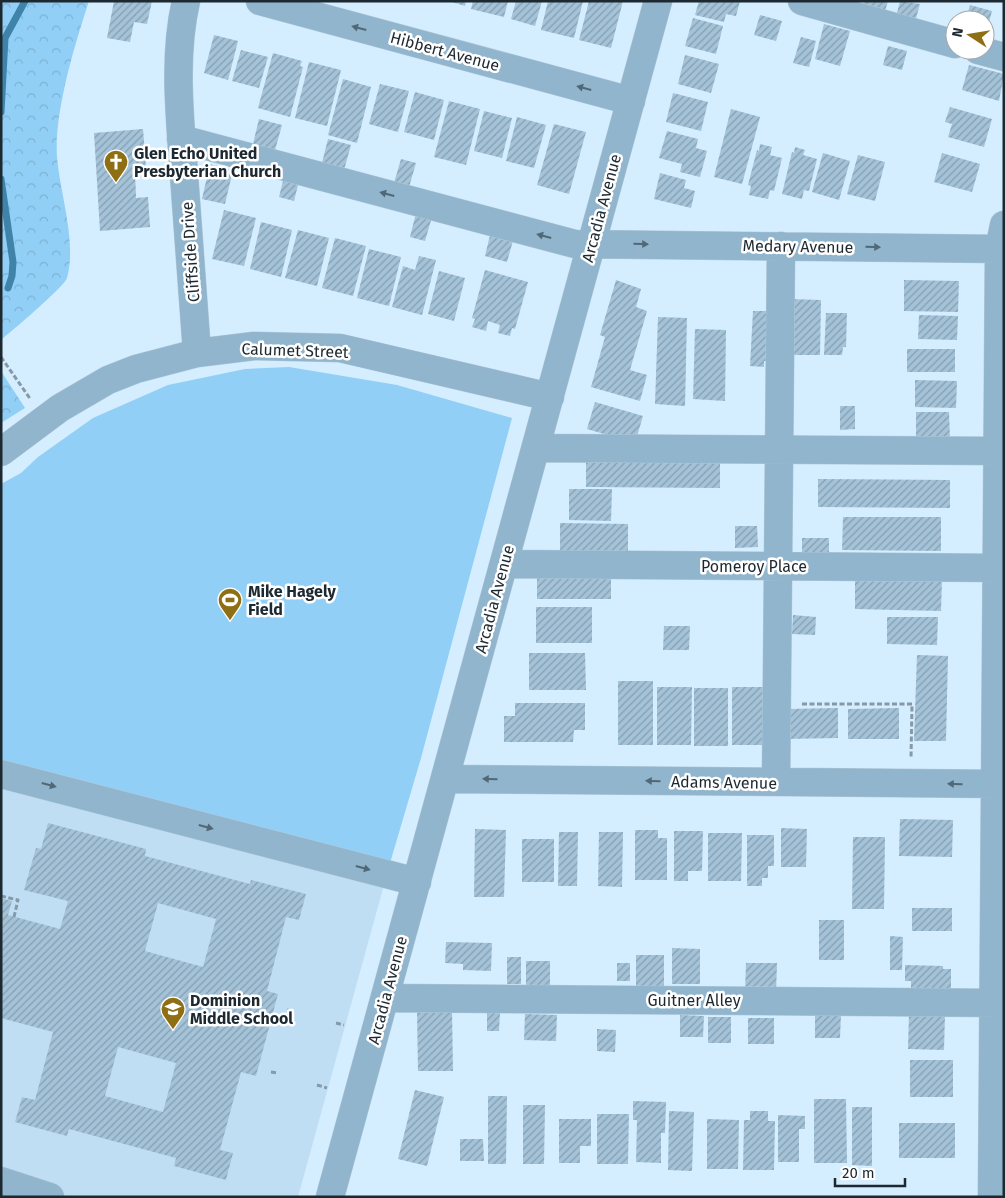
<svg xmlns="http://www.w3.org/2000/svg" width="1005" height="1198" font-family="'Fira Sans',sans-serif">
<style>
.built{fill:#c0def3}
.green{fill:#91cff6}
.forest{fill:url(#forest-crowns)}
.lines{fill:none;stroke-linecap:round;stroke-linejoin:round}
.stream{stroke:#3f83ab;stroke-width:7}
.building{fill:url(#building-hatch);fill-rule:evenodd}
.minor-casing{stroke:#b3cada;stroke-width:29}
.path{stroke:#8599a6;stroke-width:3;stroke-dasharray:5 2.5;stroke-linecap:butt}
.minor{stroke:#90b5cd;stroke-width:28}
.oneway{fill:#516877}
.labels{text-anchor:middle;stroke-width:5;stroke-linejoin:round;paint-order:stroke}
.street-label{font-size:16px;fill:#1d2931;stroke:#fff}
.poi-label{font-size:16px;font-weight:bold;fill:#1d2931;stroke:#fff;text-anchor:start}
</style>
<defs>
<pattern id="forest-crowns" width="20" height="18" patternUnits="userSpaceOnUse" patternTransform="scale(1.25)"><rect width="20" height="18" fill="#91cff6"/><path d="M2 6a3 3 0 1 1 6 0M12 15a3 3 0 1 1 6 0" fill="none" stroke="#7db2d3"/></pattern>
<pattern id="building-hatch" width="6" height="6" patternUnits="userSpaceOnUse" patternTransform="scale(1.25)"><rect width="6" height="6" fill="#a4c3d8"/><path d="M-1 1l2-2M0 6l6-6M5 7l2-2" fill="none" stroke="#859eb0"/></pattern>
</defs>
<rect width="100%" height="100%" fill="#d4edff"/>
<path class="built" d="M1,761L390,863L298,1197H1Z"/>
<path class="green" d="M289,367L397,385L512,418L421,758L390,863L1,761V484L21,473L38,457L93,418L168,385L245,369Z"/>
<path class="forest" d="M1,1H89C75,44 54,112 57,157C60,194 77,242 67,278C64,287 12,331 1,340Z
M1,371L25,408L1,423Z"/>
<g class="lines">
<path class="stream" d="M1,112L5,38L25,1
M1,179L13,262L12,276L8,288"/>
</g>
<path class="building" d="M114,1H152L147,24L134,22L130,42L107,38Z
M449,1H466L465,6Z
M473,1H508L504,17L471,9Z
M516,1H542L535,26L511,19Z
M548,1H583L574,38L541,30Z
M589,1H623L611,48L579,40Z
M699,1H740L736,16L726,14L724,22L695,15Z
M864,1H888L885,11L863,4Z
M900,1L920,4L915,22L896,17Z
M970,5L992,11L986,33L985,20H966Z
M760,15L782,21L776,41L754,35Z
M693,18L723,26L716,54L685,46Z
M824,24L850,31L840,66L815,59Z
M214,35L238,41L228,80L204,73Z
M801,37L816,41L809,67L793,63Z
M888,46L907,51L902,70L883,65Z
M241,50L268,57L259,88L232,81Z
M273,53L302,61L300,66L303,67L290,117L258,108Z
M685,55L719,64L711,93L678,84Z
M309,62L341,70L327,126L295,118Z
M969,65L1004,74L999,101L962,90Z
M343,79L371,87L357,143L328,135Z
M380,84L409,91L398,132L369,124Z
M415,92L444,100L434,140L404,132Z
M673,93L708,102L701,131L666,122Z
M449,101L480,109L466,165L434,157Z
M950,107L992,119L984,147L948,137L952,124L945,122Z
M731,109L760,117L742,184L714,177Z
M484,111L512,118L502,158L474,151Z
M517,117L546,125L534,168L506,161Z
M259,119L282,125L275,150L253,144Z
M554,124L586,132L569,194L537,185Z
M143,129L146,168L135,169L136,198L148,197L150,227L100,231L94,133Z
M667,131L698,139L696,148L707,151L700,177L680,172L682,164L659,158Z
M328,139L351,145L344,170L322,163Z
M760,144L772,147L770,155L782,158L774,191L770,190L768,199L749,195L751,186L748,185L757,150L759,151Z
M795,147L805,150L803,155L817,159L809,191L804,190L802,199L782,194L792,152L794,153Z
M823,153L850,161L839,200L812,192Z
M942,153L980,164L972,192L934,182Z
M858,155L885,162L875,201L847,194Z
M401,159L416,163L409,187L394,183Z
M210,164L233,170L225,204L202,199Z
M660,173L686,180L684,188L695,191L691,208L654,199Z
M284,177L299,181L294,201L279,197Z
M224,210L256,218L244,266L212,259Z
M416,213L432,217L425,241L410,237Z
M261,222L292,230L281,277L250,269Z
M298,230L329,238L317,286L285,278Z
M491,231L514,237L507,262L485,256Z
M335,238L366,246L353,296L322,288Z
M369,249L401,257L389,306L357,298Z
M419,256L436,260L422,315L392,307L403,266L415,270Z
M485,270L528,282L515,329L512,328L510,336L498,333L500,325L488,321L486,331L472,327L475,319L472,318Z
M439,271L465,278L454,321L428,314Z
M616,280L641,289L636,307L647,311L630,370L647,375L640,401L591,387L605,337L600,335Z
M904,280L959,281L958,312L904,311Z
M789,299L821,300L820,355H789Z
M753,311H771L769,361H764V367L750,366Z
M826,313H847L846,347H843L842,355H824Z
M919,315L958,316L957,340L918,339Z
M658,317L687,318L685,406L655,404Z
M695,329L726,330L725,401L693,399Z
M907,349H955V372H907Z
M915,380L957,381L956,408L915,407Z
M595,402L643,416L635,443L587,429Z
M840,406H855V429L840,430Z
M916,412H949L950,440H916Z
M586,457L720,458V488L586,487Z
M818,479L950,480V508L818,507Z
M569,489H612L611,521L569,520Z
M843,517H941V551L842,550Z
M560,523L628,524V557L560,556Z
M735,526H757L758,547L735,548Z
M802,538H829V554H802Z
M537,573H611V599H537Z
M855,578L942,580L941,611L855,609Z
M536,607H592V643H536Z
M793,615L816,617L815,635L792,634Z
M887,617H938L937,645L887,644Z
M664,626H690L689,650H663Z
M529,653H585L586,690H529Z
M917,655L948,656L946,741H914Z
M618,681H653V745H618Z
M657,687H692L691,745H657Z
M732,687H766V745H732Z
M694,688H728V746H694Z
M515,703H585V730H574L573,742H504V716H515Z
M838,708V738L787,739V709Z
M899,708V739H848V709Z
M900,819L953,820L952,857L899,856Z
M48,823L146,849L145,856L250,884L251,880L306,894L299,920L286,917L267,991L278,994L256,1076L241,1072L220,1150L233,1153L226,1180L174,1166L176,1158L69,1129L67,1136L15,1122L22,1097L35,1100L53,1032L1,1018V898L12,901L8,915L60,929L68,901L24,890L36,848L41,849ZM158,903L216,919L203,967L145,951ZM118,1047L176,1063L163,1112L105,1096Z
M781,828L807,829L806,867H781Z
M475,829L506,830L504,897H474Z
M635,830H658V838H667V880H635Z
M674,831H703L702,871H688V881H674Z
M559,832H578L577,886H558Z
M599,832H623L622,887L598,886Z
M708,833H742L741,881H708Z
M747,835H774V866H768V878H762V886H747Z
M853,837H885L884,909H852Z
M522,839H554V882H522Z
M912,908H952V931H912Z
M819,920H844V960H819Z
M890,936L903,937L902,970H890Z
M446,942L492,943L491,971L463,970V964L445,963Z
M672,948L700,949V984H672Z
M636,955H664V990H636Z
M507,957H521V984H507Z
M526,961H550V985H526Z
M617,963H630V981H617Z
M746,963H777L776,994L745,993Z
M905,965L943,966V969H951V989H943V992L911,991V981H905Z
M417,1010H452L453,1071H418Z
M487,1012H500L499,1031H487Z
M909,1013L945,1014L944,1050L908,1049Z
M525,1014L557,1015L556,1041L524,1040Z
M815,1014H841L840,1038H815Z
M680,1015L704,1016L703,1037H680Z
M708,1017H731V1043H708Z
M748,1018H774V1044H748Z
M597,1029L616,1030L615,1052L597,1051Z
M910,1060H953V1097H910Z
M415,1090L444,1097L427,1166L398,1159Z
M488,1096H507L506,1164H488Z
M814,1099H846L847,1163H814Z
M633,1101L666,1102L665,1133H661V1163L636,1162L637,1120H633Z
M523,1105H545L544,1164H523Z
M852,1107H872V1166L852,1165Z
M669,1111L694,1112L692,1171L668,1170Z
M750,1111H768V1121H775L774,1170H743L744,1120H750Z
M597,1114H629L628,1164H597Z
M778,1115L805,1116V1129H799V1162H778Z
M559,1119H591V1146H580V1163H559Z
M707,1119L739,1120L738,1169H707Z
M899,1123H955V1158H899Z
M460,1139H483L484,1161H460Z"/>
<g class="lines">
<defs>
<path id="minor" d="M186,1C173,57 180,118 184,175C188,234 193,294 197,353
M260,1L631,101
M802,1L955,44
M978,50L1004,57
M181,139L575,244L1004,249
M536,448L1004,451
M1,452L60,408L108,380L136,369L197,353L254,346L340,348L550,397
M504,564L1004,568
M1,774L417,882
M445,779L1004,784
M776,782L781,246
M385,998L1004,1003
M1,1181L50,1197
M330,1197L658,1
M992,1197L999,249L1004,225"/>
</defs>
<use href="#minor" class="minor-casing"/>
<path class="path" d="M1,357L31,400
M802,704H912L911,758
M1,896L18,900L14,917
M287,1010L294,1012
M336,1023L344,1025
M271,1072L278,1073
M317,1085L327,1088"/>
<use href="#minor" class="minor"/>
</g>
<defs><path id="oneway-solid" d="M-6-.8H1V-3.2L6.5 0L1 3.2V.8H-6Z" transform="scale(1.25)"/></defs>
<g class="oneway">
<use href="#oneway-solid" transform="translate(359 28) rotate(-165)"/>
<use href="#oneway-solid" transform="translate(584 88) rotate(-165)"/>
<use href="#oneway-solid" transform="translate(387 194) rotate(-165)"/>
<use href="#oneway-solid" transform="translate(544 236) rotate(-165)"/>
<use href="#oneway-solid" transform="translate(641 244) rotate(1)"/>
<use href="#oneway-solid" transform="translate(873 247) rotate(1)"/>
<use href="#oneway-solid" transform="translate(490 779) rotate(-179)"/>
<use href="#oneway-solid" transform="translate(653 781) rotate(-179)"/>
<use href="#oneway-solid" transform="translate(955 784) rotate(-179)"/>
<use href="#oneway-solid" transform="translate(49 785) rotate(15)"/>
<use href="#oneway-solid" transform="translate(206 827) rotate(15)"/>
<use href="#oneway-solid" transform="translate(363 868) rotate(15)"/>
</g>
<defs>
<symbol id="church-pin" viewBox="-11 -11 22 30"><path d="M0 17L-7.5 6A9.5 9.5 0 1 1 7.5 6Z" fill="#8e6f13" stroke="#fff"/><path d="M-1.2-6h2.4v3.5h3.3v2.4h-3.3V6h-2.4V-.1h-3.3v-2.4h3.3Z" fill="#fff"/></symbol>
<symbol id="stadium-pin" viewBox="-11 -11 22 30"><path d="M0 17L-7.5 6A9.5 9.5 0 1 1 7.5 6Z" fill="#8e6f13" stroke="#fff"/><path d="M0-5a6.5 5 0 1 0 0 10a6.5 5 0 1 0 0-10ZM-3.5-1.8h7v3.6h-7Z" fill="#fff"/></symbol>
<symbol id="school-pin" viewBox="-11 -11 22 30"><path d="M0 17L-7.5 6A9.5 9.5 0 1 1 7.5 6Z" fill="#8e6f13" stroke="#fff"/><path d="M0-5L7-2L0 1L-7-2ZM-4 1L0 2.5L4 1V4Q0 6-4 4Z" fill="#fff"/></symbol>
</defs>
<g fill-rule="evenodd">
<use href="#church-pin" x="102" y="148" width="28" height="38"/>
<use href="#stadium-pin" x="216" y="586" width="28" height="38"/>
<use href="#school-pin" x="159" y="995" width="28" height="38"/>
</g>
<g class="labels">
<g class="street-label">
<text transform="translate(445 51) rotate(15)" y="6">Hibbert Avenue</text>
<text transform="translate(601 208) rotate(-75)" y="6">Arcadia Avenue</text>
<text transform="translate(798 246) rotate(1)" y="6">Medary Avenue</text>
<text transform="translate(190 252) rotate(-94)" y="6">Cliffside Drive</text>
<text transform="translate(295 350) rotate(2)" y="6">Calumet Street</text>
<text x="754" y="572">Pomeroy Place</text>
<text transform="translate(494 599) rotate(-75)" y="6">Arcadia Avenue</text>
<text transform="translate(724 782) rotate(1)" y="6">Adams Avenue</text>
<text transform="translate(387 990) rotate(-75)" y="6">Arcadia Avenue</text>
<text x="694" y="1006">Guitner Alley</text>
</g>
<g class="poi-label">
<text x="134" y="159">Glen Echo United<tspan x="134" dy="18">Presbyterian Church</tspan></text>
<text x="248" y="597">Mike Hagely<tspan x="248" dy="18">Field</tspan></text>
<text x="190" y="1006">Dominion<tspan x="190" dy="18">Middle School</tspan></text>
</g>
</g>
<rect width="1005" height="1198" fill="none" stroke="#1d2931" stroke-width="5"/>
<g transform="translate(970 35) rotate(282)"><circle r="24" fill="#ffffff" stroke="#a5a9ad"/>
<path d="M0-4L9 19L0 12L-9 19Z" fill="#8e6f13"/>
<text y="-8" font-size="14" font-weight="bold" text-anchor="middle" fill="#1d2931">N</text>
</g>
<path d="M835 1178v8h70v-8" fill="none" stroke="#1d2931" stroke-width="2.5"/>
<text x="842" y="1178" font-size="15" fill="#1d2931" stroke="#ffffff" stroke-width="4" paint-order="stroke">20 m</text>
</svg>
